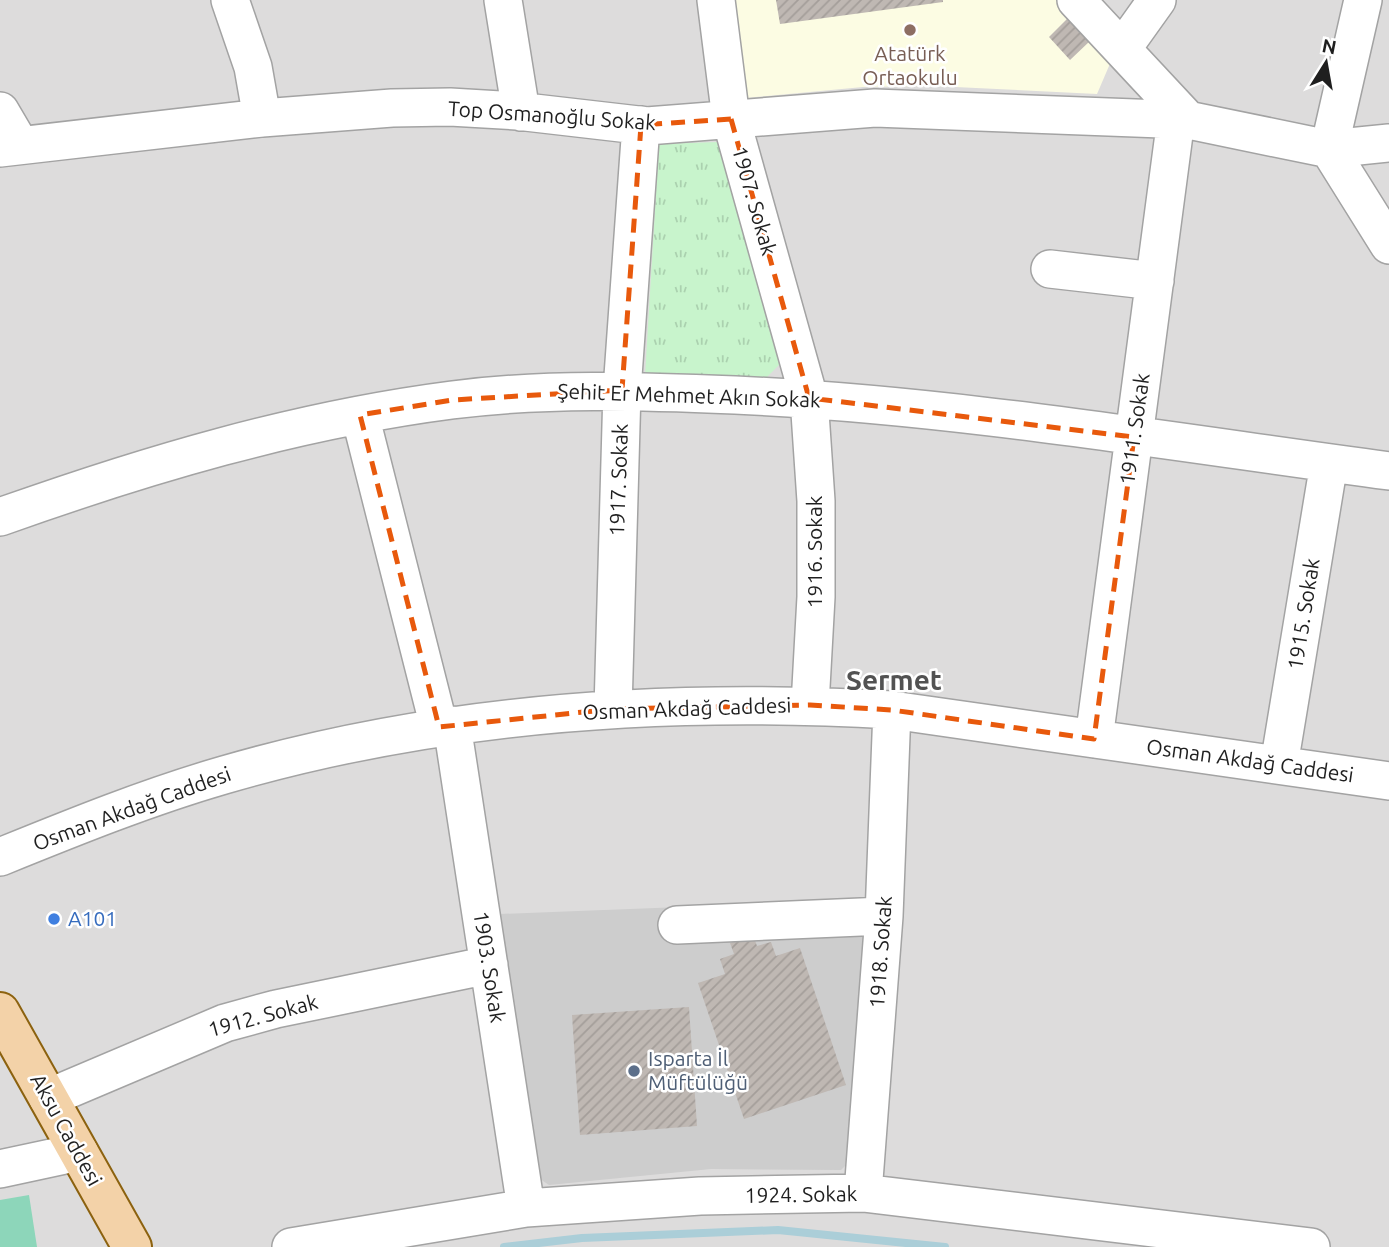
<svg xmlns="http://www.w3.org/2000/svg" width="1389" height="1247" font-family="Ubuntu,sans-serif">
<style>
.residential{fill:#dddcdc}
.education{fill:#fcfce3}
.religious{fill:#cdcdcd}
.park{fill:url(#park-tufts)}
.pitch{fill:#8dd6ba}
.lines{fill:none;stroke-linecap:round;stroke-linejoin:round}
.stream{stroke:#abced8;stroke-width:8}
.building{fill:url(#building-hatch)}
.minor-casing{stroke:#a3a3a3;stroke-width:40}
.major-casing{stroke:#8c620f;stroke-width:42}
.minor{stroke:#fff;stroke-width:37}
.major{stroke:#f3d2a8;stroke-width:38}
.marked{fill:none;stroke:#e8590c;stroke-width:5;stroke-dasharray:14 9;stroke-linejoin:round}
.education-dot{fill:#8d6e63;stroke:#fff;stroke-width:2.5}
.shop-dot{fill:#3f7fe0;stroke:#fff;stroke-width:2.5}
.service-dot{fill:#5c6f8a;stroke:#fff;stroke-width:2.5}
.labels{text-anchor:middle;stroke-width:5;stroke-linejoin:round;paint-order:stroke}
.education-label{font-size:21px;fill:#785e54;stroke:#fff}
.street-label{font-size:21px;fill:#1f1f1f;stroke:#fff}
.shop-label{font-size:21px;fill:#366cbe;stroke:#fff;text-anchor:start}
.service-label{font-size:21px;fill:#4e5e75;stroke:#fff;text-anchor:start}
.district-label{font-size:28px;font-weight:bold;fill:#525252;stroke:#fff}
</style>
<defs>
<pattern id="park-tufts" width="24" height="20" patternUnits="userSpaceOnUse" patternTransform="scale(1.75)"><rect width="24" height="20" fill="#c8f4cc"/><path d="M3 7l-1-3M5 7V3M7 7l1-3M15 17l-1-3M17 17v-4M19 17l1-3" fill="none" stroke="#abd1af"/></pattern>
<pattern id="building-hatch" width="6" height="6" patternUnits="userSpaceOnUse" patternTransform="scale(1.75)"><rect width="6" height="6" fill="#bfb8b3"/><path d="M-1 1l2-2M0 6l6-6M5 7l2-2" fill="none" stroke="#a49e9a"/></pattern>
</defs>
<rect width="100%" height="100%" fill="#efece7"/>
<path class="residential" d="M0,0H1389V1247H0Z"/>
<path class="education" d="M731,0H1056L1112,59L1097,94L934,86L863,87L745,98Z"/>
<path class="religious" d="M865,900L850,1161L841,1170L711,1169L549,1185L537,1177L500,914Z"/>
<path class="park" d="M719,142L784,360L765,379L645,376L659,144Z"/>
<path class="pitch" d="M29,1195L37,1247H0V1200Z"/>
<g class="lines">
<path class="stream" d="M504,1247L582,1238L778,1230L945,1247"/>
</g>
<path class="building" d="M776,0H943V2L780,24Z
M1068,18L1090,41L1070,60L1049,37Z
M753,935L757,946L771,942L776,956L800,948L846,1085L744,1119L698,983L725,974L720,959L734,954L730,943Z
M689,1007L697,1126L580,1135L572,1015Z"/>
<g class="lines">
<defs>
<path id="minor" d="M230,0L253,67L262,118
M503,0L521,112
M716,0L731,119L809,398L816,501V597L810,705
M1076,0L1188,120L1329,149L1389,245
M1363,0L1329,149L1389,143
M1122,49L1157,0
M0,111L20,145
M0,148L262,118L392,108L450,107L517,111L647,126L875,108L1188,120
M1050,269L1155,281
M360,415L439,727
M0,517C146,465 297,420 452,400C546,388 640,391 735,395C954,405 1172,442 1389,471
M613,709L622,390L641,125
M452,725L526,1208
M1094,739L1176,119
M1279,765L1329,463
M0,857C74,827 148,797 224,775C440,712 668,697 892,710L1389,781
M677,925L884,916
M48,1098L225,1023L276,1009L489,965
M0,1169L79,1152
M863,1193L884,916L892,710
M291,1247L526,1208L700,1196L863,1193L1311,1247"/>
<path id="major" d="M0,1012L132,1247"/>
</defs>
<use href="#minor" class="minor-casing"/>
<use href="#major" class="major-casing"/>
<use href="#minor" class="minor"/>
<use href="#major" class="major"/>
</g>
<path class="marked" d="M731,119L809,398L1134,437L1094,739L892,710L810,705L613,709L439,727L360,415L452,400L622,390L641,125Z"/>
<circle class="education-dot" cx="910" cy="30" r="7"/>
<circle class="shop-dot" cx="54" cy="919" r="7"/>
<circle class="service-dot" cx="634" cy="1071" r="7"/>
<g class="labels">
<g class="education-label">
<text x="910" y="61">Atatürk<tspan x="910" dy="24">Ortaokulu</tspan></text>
</g>
<g class="street-label">
<text transform="translate(552 116) rotate(4)" y="7">Top Osmanoğlu Sokak</text>
<text transform="translate(754 201) rotate(74)" y="7">1907. Sokak</text>
<text transform="translate(689 396) rotate(2)" y="7">Şehit Er Mehmet Akın Sokak</text>
<text transform="translate(1135 429) rotate(-82)" y="7">1911. Sokak</text>
<text transform="translate(619 480) rotate(-88)" y="7">1917. Sokak</text>
<text transform="translate(815 552) rotate(-90)" y="7">1916. Sokak</text>
<text transform="translate(1304 614) rotate(-81)" y="7">1915. Sokak</text>
<text transform="translate(687 709) rotate(-2)" y="7">Osman Akdağ Caddesi</text>
<text transform="translate(1250 761) rotate(8)" y="7">Osman Akdağ Caddesi</text>
<text transform="translate(132 809) rotate(-20)" y="7">Osman Akdağ Caddesi</text>
<text transform="translate(881 952) rotate(-86)" y="7">1918. Sokak</text>
<text transform="translate(489 967) rotate(81)" y="7">1903. Sokak</text>
<text transform="translate(263 1016) rotate(-15)" y="7">1912. Sokak</text>
<text transform="translate(66 1130) rotate(61)" y="7">Aksu Caddesi</text>
<text transform="translate(801 1195) rotate(-1)" y="7">1924. Sokak</text>
</g>
<g class="shop-label">
<text x="68" y="926">A101</text>
</g>
<g class="service-label">
<text x="648" y="1066">Isparta İl<tspan x="648" dy="24">Müftülüğü</tspan></text>
</g>
<g class="district-label">
<text x="894" y="690">Sermet</text>
</g>
</g>
<g transform="translate(1326 63) rotate(11)" stroke="#ffffff" stroke-width="5" paint-order="stroke">
<path d="M0-5L12 26L0 18L-12 26Z" fill="#1f1f1f"/>
<text y="-10" font-size="19" font-weight="bold" text-anchor="middle" fill="#1f1f1f">N</text>
</g>
</svg>
